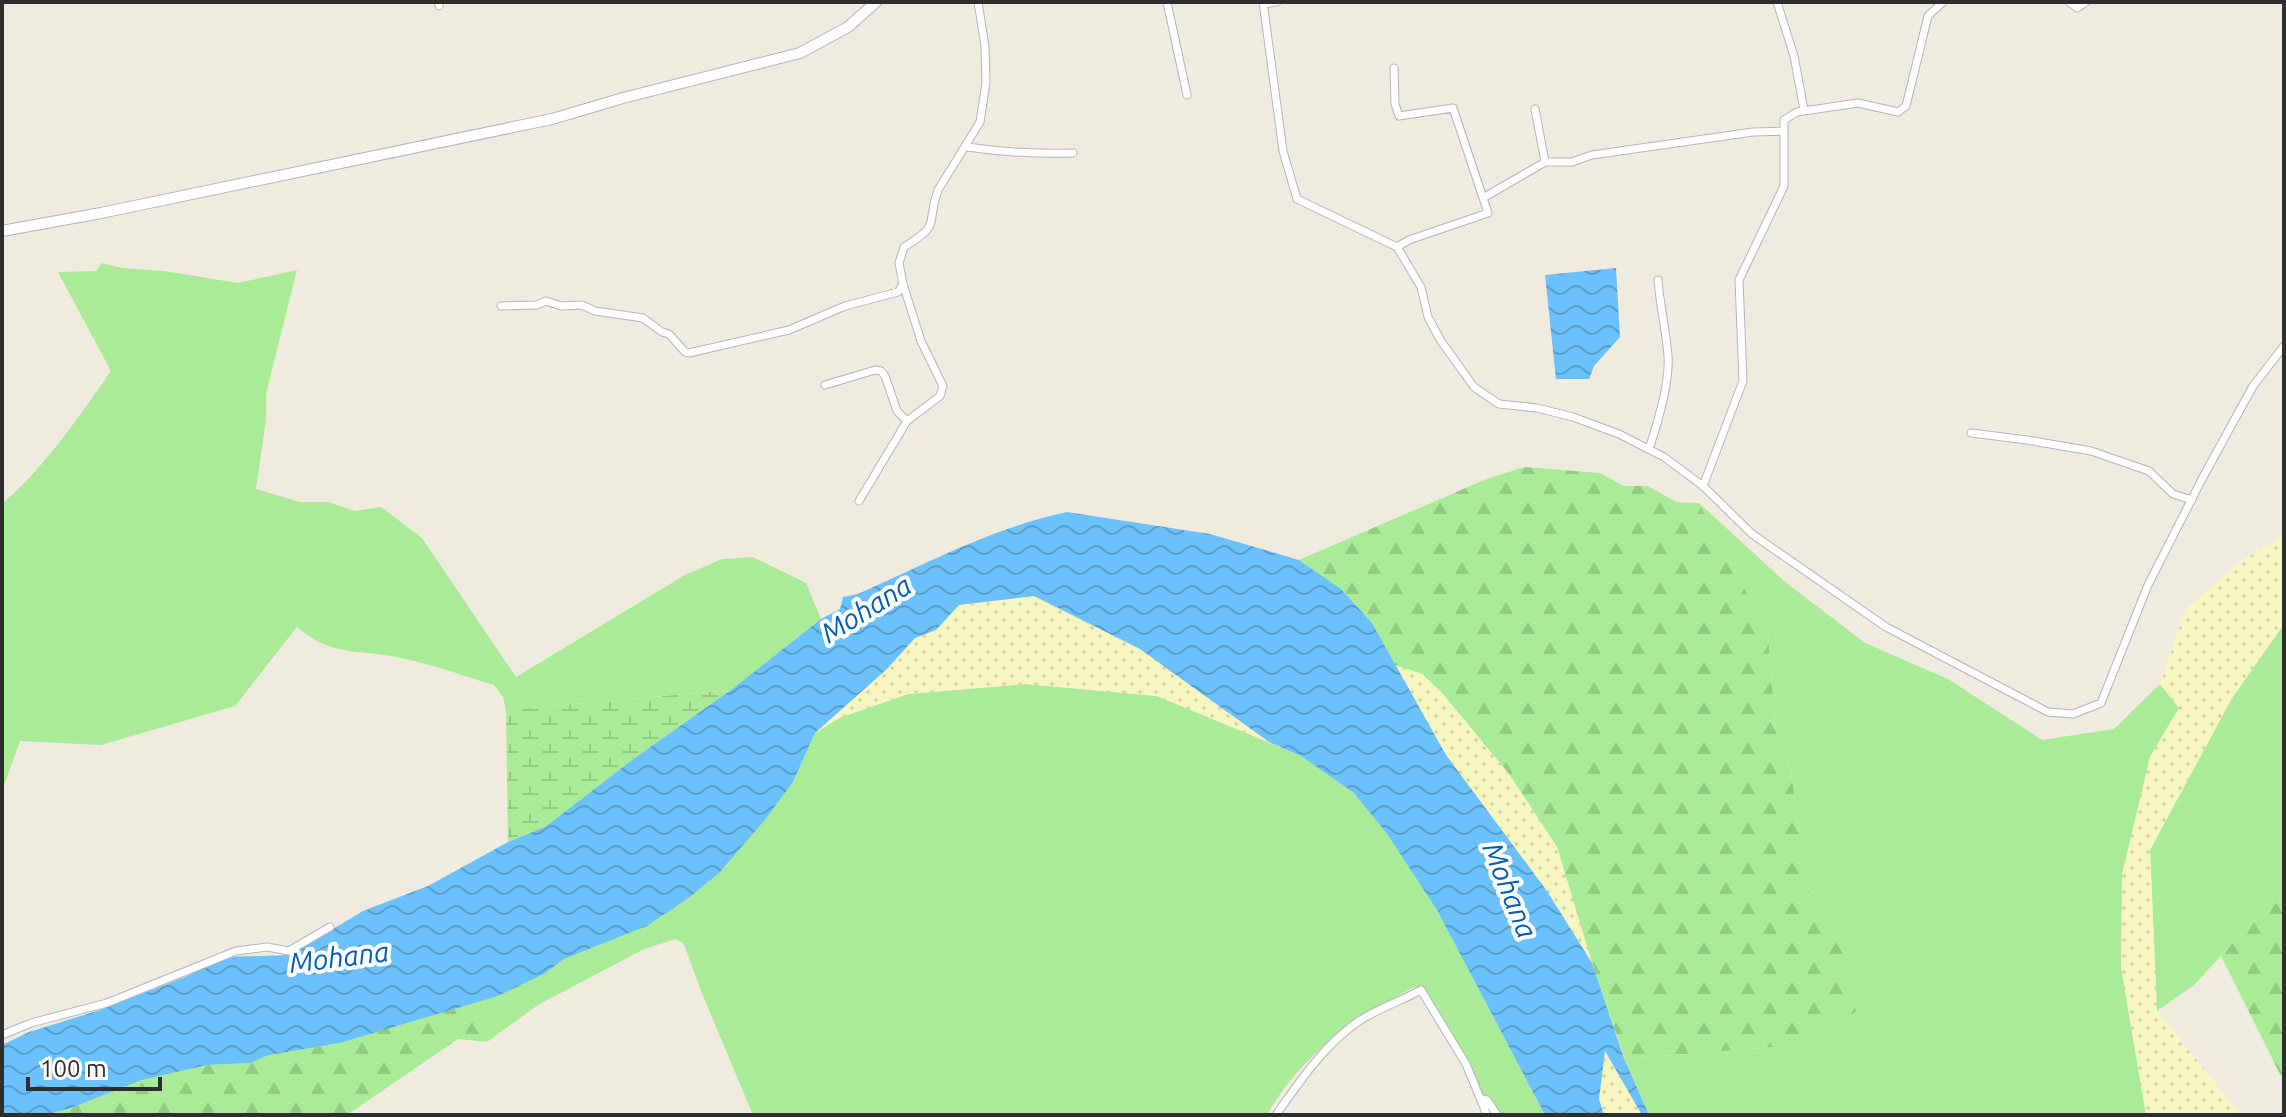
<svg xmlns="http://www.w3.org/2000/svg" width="2286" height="1117" font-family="Ubuntu,sans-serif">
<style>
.grass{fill:#a9eb97}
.forest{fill:url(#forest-firs)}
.wetland{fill:url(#wetland-marsh)}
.sand{fill:url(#sand-dots)}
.water{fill:url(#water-waves)}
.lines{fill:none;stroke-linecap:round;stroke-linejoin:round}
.minor-casing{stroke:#b3b4c2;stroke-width:9}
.secondary-casing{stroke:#b3b4c2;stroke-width:12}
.minor{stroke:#fff;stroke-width:7}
.secondary{stroke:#fff;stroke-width:10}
.labels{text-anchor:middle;stroke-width:8;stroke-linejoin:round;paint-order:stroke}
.water-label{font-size:28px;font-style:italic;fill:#005cb0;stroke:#fff}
</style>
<defs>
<pattern id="forest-firs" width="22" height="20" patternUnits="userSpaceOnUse" patternTransform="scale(2)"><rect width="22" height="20" fill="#a9eb97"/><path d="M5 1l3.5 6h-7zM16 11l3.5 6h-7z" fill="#92ca82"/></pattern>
<pattern id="wetland-marsh" width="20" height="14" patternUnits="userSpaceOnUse" patternTransform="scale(2)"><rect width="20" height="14" fill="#a9eb97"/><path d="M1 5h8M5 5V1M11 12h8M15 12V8" fill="none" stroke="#92ca82"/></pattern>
<pattern id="sand-dots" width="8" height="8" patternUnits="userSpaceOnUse" patternTransform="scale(2)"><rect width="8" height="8" fill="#f7f6c0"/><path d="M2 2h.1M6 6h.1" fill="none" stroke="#d4d3a5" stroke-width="1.8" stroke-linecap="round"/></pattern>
<pattern id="water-waves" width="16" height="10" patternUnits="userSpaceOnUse" patternTransform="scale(2)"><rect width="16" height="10" fill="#6ac1fb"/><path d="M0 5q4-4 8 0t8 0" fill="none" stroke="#589dcc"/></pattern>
</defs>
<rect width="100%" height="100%" fill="#f0ebdf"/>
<path class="grass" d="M102,263L122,268L164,271L238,283L297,270L266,394V420L256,489L300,502H328L355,511L381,507L422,538L516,677L685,575L722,559L753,557L806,583L821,619L731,690L506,710L503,697L494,685C460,675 426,662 391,656C352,649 331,656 297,627L235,706L101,745L20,741L2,791V504C46,466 78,418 111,371L58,272L96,271Z
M1699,503L1784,581L1865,643L1948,679L2042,740L2114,729L2160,684L2179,708L2150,757L2121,967L2146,1115H1649L1625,1059L1773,1047L1842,952L1809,894L1791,771L1775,724L1768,633Z
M2284,624V897L2251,923L2194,985L2157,1011L2150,850L2232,698Z
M1026,684L1157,696L1301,756L1354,793L1387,834L1437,910L1545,1115H1502L1482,1094L1424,990L1414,987C1354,1020 1302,1053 1267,1115H753L701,991L684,944L676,939L644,949L538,1005L487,1042L470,1004L498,996L544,974L564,959L647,926L690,897L719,873L793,782L815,733L839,718L908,694Z"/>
<path class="forest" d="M1524,467L1600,473L1624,486H1648L1676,502L1699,503L1768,633L1775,724L1791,771L1809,894L1842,952L1856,1012L1773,1047L1625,1059L1592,963L1557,847L1509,774L1442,693L1422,674L1395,665L1372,623L1341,589L1299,560L1484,480Z
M2284,897V1082L2221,956L2251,923Z
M470,1004L487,1042L458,1039L347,1115H44L71,1108L142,1080L207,1065L250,1063L269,1055L340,1043Z"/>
<path class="wetland" d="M731,690L632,760L545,827L508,842L506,710Z"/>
<path class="sand" d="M2284,535V624L2232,698L2150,850L2157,1011L2241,1115H2146L2121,967L2122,874L2150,757L2179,708L2160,684L2186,609L2246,558Z
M1034,596L1140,649L1269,742L1157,696L1026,684L908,694L839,718L815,733L887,669L915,638L936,630L959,605Z
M1395,665L1422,674L1442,693L1509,774L1557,847L1592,963L1547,891L1446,755Z
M1604,1049L1642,1115H1604L1599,1099Z"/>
<path class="water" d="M1616,268L1620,337L1594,366L1589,379H1556L1545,275Z
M1067,512L1210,534L1299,560L1341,589L1372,623L1446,755L1547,891L1592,963L1624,1058L1649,1115H1642L1605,1051L1599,1099L1604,1115H1545L1437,910L1387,834L1354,793L1301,756L1269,742L1140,649L1034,596L959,605L936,630L915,638L887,669L815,733L793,782L764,821L719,873L690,897L647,926L564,959L544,974L498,996L340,1043L269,1055L250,1063L207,1065L142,1080L71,1108L44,1115H2V1045L29,1032L100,1010L185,977L226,957L290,955L363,911L428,886L508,842L545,827L632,760L731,690L821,619L840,609L843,597L858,594C926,564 994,527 1067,512Z"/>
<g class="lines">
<defs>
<path id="minor" d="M438,2L439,6
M1167,2L1187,95
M1263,2L1283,151L1297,199L1397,247L1421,287L1428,317L1441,341L1474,387L1499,404L1537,408L1573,417L1619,434L1664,457L1703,486L1752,534L1886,627L2048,712L2073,714L2101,703L2148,585L2202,479L2253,386L2284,346
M1777,2L1794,56L1804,110
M2069,2L2077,8L2086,2
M1263,4L1277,2
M1394,68L1395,104L1399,116L1453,108L1488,213L1409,240L1397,247
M967,147C1002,152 1037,154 1073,153
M1545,162H1572L1592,155L1753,132L1784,131
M1483,198L1545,162L1535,109
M501,306L537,305L546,301L561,306L582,305L595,311L643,318L662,332L669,334L685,352L689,353L789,330L845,306L898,292L903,284
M825,385L875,370L881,371L885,376L897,411L907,421
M1971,433L2027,440L2091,451L2149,471L2173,494L2192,500
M1649,449C1657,425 1670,381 1668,356C1666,330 1660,306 1658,280
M1703,486L1743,381L1739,280L1784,186V120L1797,112L1858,103L1898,112L1906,106L1928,16L1943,2
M859,501L907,421L940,396L943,386L921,341L903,284L899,263L904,247C943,223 925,226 938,190L980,122L986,83L985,46L978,2
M2,1035L31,1023L107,1003L236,951L267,947L289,951L330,927
M1482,1099L1487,1100L1497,1115
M1276,1115C1300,1081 1324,1045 1359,1021C1377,1009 1401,1001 1421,990L1466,1064L1487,1115"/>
<path id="secondary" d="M2,231L101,213L552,119L623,98L800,53L848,27L876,2"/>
</defs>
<use href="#minor" class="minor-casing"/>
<use href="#secondary" class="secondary-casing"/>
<use href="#minor" class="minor"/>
<use href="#secondary" class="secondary"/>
</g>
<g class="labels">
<g class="water-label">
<text transform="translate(866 609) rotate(-32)" y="10">Mohana</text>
<text transform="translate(1510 890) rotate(68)" y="10">Mohana</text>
<text transform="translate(339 957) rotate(-7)" y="10">Mohana</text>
</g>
</g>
<rect width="2286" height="1117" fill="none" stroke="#2e2e2e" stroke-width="8"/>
<path d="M28 1077v12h132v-12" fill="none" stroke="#2e2e2e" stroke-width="4"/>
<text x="40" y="1077" font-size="24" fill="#2e2e2e" stroke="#ffffff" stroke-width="6" paint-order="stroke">100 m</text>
</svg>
